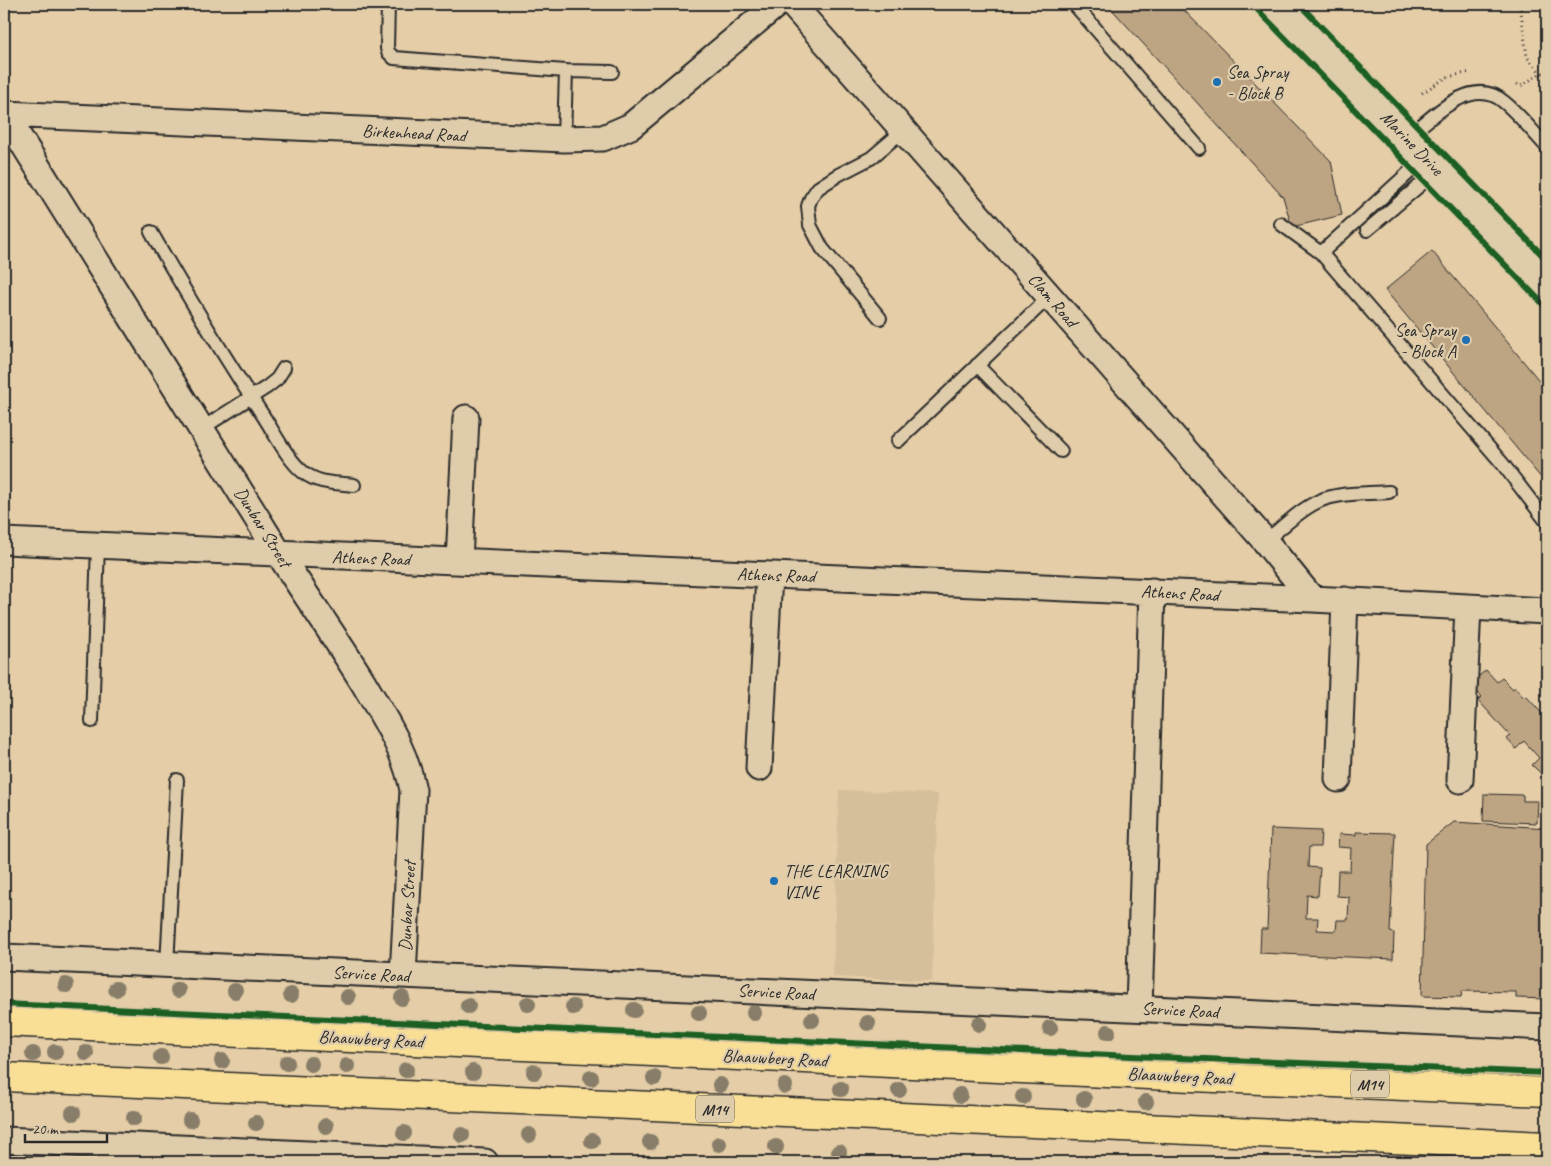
<svg xmlns="http://www.w3.org/2000/svg" width="1551" height="1166" font-family="Caveat,sans-serif">
<style>
.built{fill:#d5be9a}
.building{fill:#bda482;stroke:#2b2b2b}
.lines{fill:none;stroke-linecap:round;stroke-linejoin:round}
.lane-casing{stroke:#2b2b2b;stroke-width:16}
.street-casing{stroke:#2b2b2b;stroke-width:29}
.secondary-casing{stroke:#2b2b2b;stroke-width:31}
.primary-casing{stroke:#2b2b2b;stroke-width:31}
.path{stroke:#2b2b2b;stroke-width:3;stroke-dasharray:1 4;stroke-linecap:butt}
.lane{stroke:#dfccaa;stroke-width:12}
.street{stroke:#dfccaa;stroke-width:25}
.secondary{stroke:#dfccaa;stroke-width:28}
.primary{stroke:#f9df96;stroke-width:28}
.cycleway-casing{stroke:#dfccaa;stroke-width:9}
.cycleway{stroke:#1b5e20;stroke-width:6}
.tree{fill:#877d68}
.poi-dot{fill:#1f6fb2;stroke:#dfccaa;stroke-width:2}
.labels{text-anchor:middle;stroke-width:4.5;stroke-linejoin:round;paint-order:stroke}
.shield{fill:#dfccaa;stroke:#615b51;stroke-width:1}
.shield-label{font-size:16px;font-weight:bold;fill:#2b2b2b}
.poi-label{font-size:18px;fill:#2b2b2b;stroke:#dfccaa;text-anchor:start}
.street-label{font-size:18px;fill:#2b2b2b;stroke:#dfccaa}
</style>
<rect width="100%" height="100%" fill="#e4cda7"/>
<filter id="ink" filterUnits="userSpaceOnUse"><feTurbulence type="fractalNoise" baseFrequency=".02" numOctaves="2"/><feDisplacementMap in="SourceGraphic" scale="10" xChannelSelector="R" yChannelSelector="G"/><feConvolveMatrix kernelMatrix="1 2 1 2 8 2 1 2 1" color-interpolation-filters="sRGB"/></filter>
<g filter="url(#ink)">
<path class="built" d="M839,790L938,794L932,981L833,977Z"/>
<path class="building" d="M1107,4H1178L1331,161L1342,215L1292,227L1283,197Z
M1432,251L1547,390V485L1385,290Z
M1486,670L1497,682L1502,678L1513,689L1515,687L1524,698L1526,696L1547,719V779L1532,765L1539,758L1524,741L1516,749L1507,739L1510,736L1478,700L1482,697L1470,684Z
M1484,794L1523,795V801H1538L1537,823L1483,821Z
M1454,822L1547,828V999L1516,998V992L1462,991L1461,997L1422,996L1426,844Z
M1271,829L1321,831L1320,847H1309L1308,867L1320,868L1318,896L1307,895L1306,918H1318L1317,930L1336,931L1337,920H1348L1349,897L1337,896L1338,871H1350L1351,848L1338,847L1339,834L1356,835V832L1395,833L1390,932L1394,933L1393,959L1260,953L1261,929H1267Z"/>
<g class="lines">
<defs>
<path id="lane" d="M388,4L387,48L388,52L394,58L566,71
M1074,4L1199,148
M1407,138C1431,118 1472,74 1504,102C1520,115 1533,132 1547,147
M564,139L566,71L612,72
M1281,224L1321,253L1502,463L1547,522
M1367,230L1438,170
M151,232C187,295 224,357 264,417C275,434 288,460 303,472C318,484 336,483 354,485
M1321,253L1426,157
M880,318L822,248L810,225L808,206L811,198L818,188L838,175L871,158L904,130
M977,365L1061,451
M201,429L267,387L277,379L284,368
M898,441L1050,296
M1265,541C1282,528 1299,510 1319,501C1340,492 1366,494 1389,492
M92,721L98,545
M167,965L177,780"/>
<path id="street" d="M792,4L1265,541L1312,599
M4,113C96,259 186,406 278,552C306,596 336,638 363,682C384,718 405,749 413,790L403,975
M4,114L564,139L603,138L631,126L777,4
M4,541L1312,599L1547,611
M459,561L466,418
M759,768L769,575
M1338,779L1345,600
M1460,780L1468,607
M4,957L1547,1027
M1139,1008L1152,591
M4,1140L485,1162"/>
<path id="secondary" d="M1275,4L1547,283"/>
<path id="primary" d="M4,1022L1192,1077L1547,1092
M4,1077L1547,1146"/>
</defs>
<use href="#lane" class="lane-casing"/>
<use href="#street" class="street-casing"/>
<use href="#secondary" class="secondary-casing"/>
<use href="#primary" class="primary-casing"/>
<path class="path" d="M1520,4L1527,57L1547,80
M1517,84L1521,86L1541,73H1547
M1422,93L1447,77L1471,72"/>
<use href="#lane" class="lane"/>
<use href="#street" class="street"/>
<use href="#secondary" class="secondary"/>
<use href="#primary" class="primary"/>
<defs>
<path id="cycleway" d="M1252,4L1547,308
M1299,4L1547,260
M4,1004L1132,1056L1547,1073"/>
</defs>
<use href="#cycleway" class="cycleway-casing"/>
<use href="#cycleway" class="cycleway"/>
</g>
<g class="tree">
<circle cx="66" cy="985" r="8"/>
<circle cx="116" cy="989" r="8"/>
<circle cx="178" cy="990" r="8"/>
<circle cx="235" cy="991" r="8"/>
<circle cx="291" cy="995" r="8"/>
<circle cx="348" cy="997" r="8"/>
<circle cx="402" cy="998" r="8"/>
<circle cx="528" cy="1004" r="8"/>
<circle cx="468" cy="1006" r="8"/>
<circle cx="573" cy="1007" r="8"/>
<circle cx="634" cy="1010" r="8"/>
<circle cx="699" cy="1013" r="8"/>
<circle cx="754" cy="1013" r="8"/>
<circle cx="812" cy="1020" r="8"/>
<circle cx="868" cy="1023" r="8"/>
<circle cx="979" cy="1024" r="8"/>
<circle cx="1050" cy="1028" r="8"/>
<circle cx="1108" cy="1032" r="8"/>
<circle cx="55" cy="1052" r="8"/>
<circle cx="86" cy="1053" r="8"/>
<circle cx="33" cy="1054" r="8"/>
<circle cx="161" cy="1057" r="8"/>
<circle cx="222" cy="1061" r="8"/>
<circle cx="287" cy="1063" r="8"/>
<circle cx="311" cy="1064" r="8"/>
<circle cx="347" cy="1066" r="8"/>
<circle cx="406" cy="1070" r="8"/>
<circle cx="473" cy="1072" r="8"/>
<circle cx="534" cy="1072" r="8"/>
<circle cx="591" cy="1078" r="8"/>
<circle cx="654" cy="1078" r="8"/>
<circle cx="720" cy="1085" r="8"/>
<circle cx="785" cy="1086" r="8"/>
<circle cx="841" cy="1089" r="8"/>
<circle cx="899" cy="1090" r="8"/>
<circle cx="960" cy="1095" r="8"/>
<circle cx="1023" cy="1097" r="8"/>
<circle cx="1084" cy="1099" r="8"/>
<circle cx="1146" cy="1102" r="8"/>
<circle cx="73" cy="1113" r="8"/>
<circle cx="134" cy="1118" r="8"/>
<circle cx="190" cy="1120" r="8"/>
<circle cx="256" cy="1123" r="8"/>
<circle cx="326" cy="1126" r="8"/>
<circle cx="404" cy="1133" r="8"/>
<circle cx="462" cy="1135" r="8"/>
<circle cx="529" cy="1135" r="8"/>
<circle cx="592" cy="1141" r="8"/>
<circle cx="650" cy="1142" r="8"/>
<circle cx="719" cy="1144" r="8"/>
<circle cx="776" cy="1147" r="8"/>
<circle cx="839" cy="1152" r="8"/>
</g>
</g>
<g class="poi-dot">
<circle cx="1217" cy="82" r="5"/>
<circle cx="1466" cy="340" r="5"/>
<circle cx="774" cy="881" r="5"/>
</g>
<g class="labels">
<g class="shield">
<rect x="1351" y="1070.5" width="38" height="27" rx="4"/>
<rect x="696" y="1095.5" width="38" height="27" rx="4"/>
</g>
<g class="shield-label">
<text x="1370" y="1090">M14</text>
<text x="715" y="1115">M14</text>
</g>
<g class="poi-label">
<text x="1227" y="78">Sea Spray<tspan x="1227" dy="21">- Block B</tspan></text>
<text x="1456" y="336" text-anchor="end">Sea Spray<tspan x="1456" dy="21">- Block A</tspan></text>
<text x="784" y="877">THE LEARNING<tspan x="784" dy="21">VINE</tspan></text>
</g>
<g class="street-label">
<text transform="translate(414 133) rotate(3)" y="6">Birkenhead Road</text>
<text transform="translate(1412 143) rotate(46)" y="6">Marine Drive</text>
<text transform="translate(1053 300) rotate(49)" y="6">Clam Road</text>
<text transform="translate(263 527) rotate(58)" y="6">Dunbar Street</text>
<text transform="translate(371 558) rotate(2)" y="6">Athens Road</text>
<text transform="translate(776 575) rotate(2)" y="6">Athens Road</text>
<text transform="translate(1180 593) rotate(3)" y="6">Athens Road</text>
<text transform="translate(407 906) rotate(-87)" y="6">Dunbar Street</text>
<text transform="translate(371 974) rotate(3)" y="6">Service Road</text>
<text transform="translate(776 992) rotate(3)" y="6">Service Road</text>
<text transform="translate(1180 1010) rotate(3)" y="6">Service Road</text>
<text transform="translate(371 1039) rotate(3)" y="6">Blaauwberg Road</text>
<text transform="translate(775 1058) rotate(3)" y="6">Blaauwberg Road</text>
<text transform="translate(1180 1076) rotate(3)" y="6">Blaauwberg Road</text>
</g>
</g>
<rect width="1551" height="1166" fill="none" stroke="#dfccaa" stroke-width="20"/>
<rect x="10" y="10" width="1531" height="1146" fill="none" stroke="#2b2b2b" stroke-width="2" filter="url(#ink)"/>
<path d="M25 1134v8h82v-8" fill="none" stroke="#2b2b2b" stroke-width="2.5"/>
<text x="32" y="1134" font-size="15" fill="#2b2b2b" stroke="#dfccaa" stroke-width="4" paint-order="stroke">20 m</text>
</svg>
